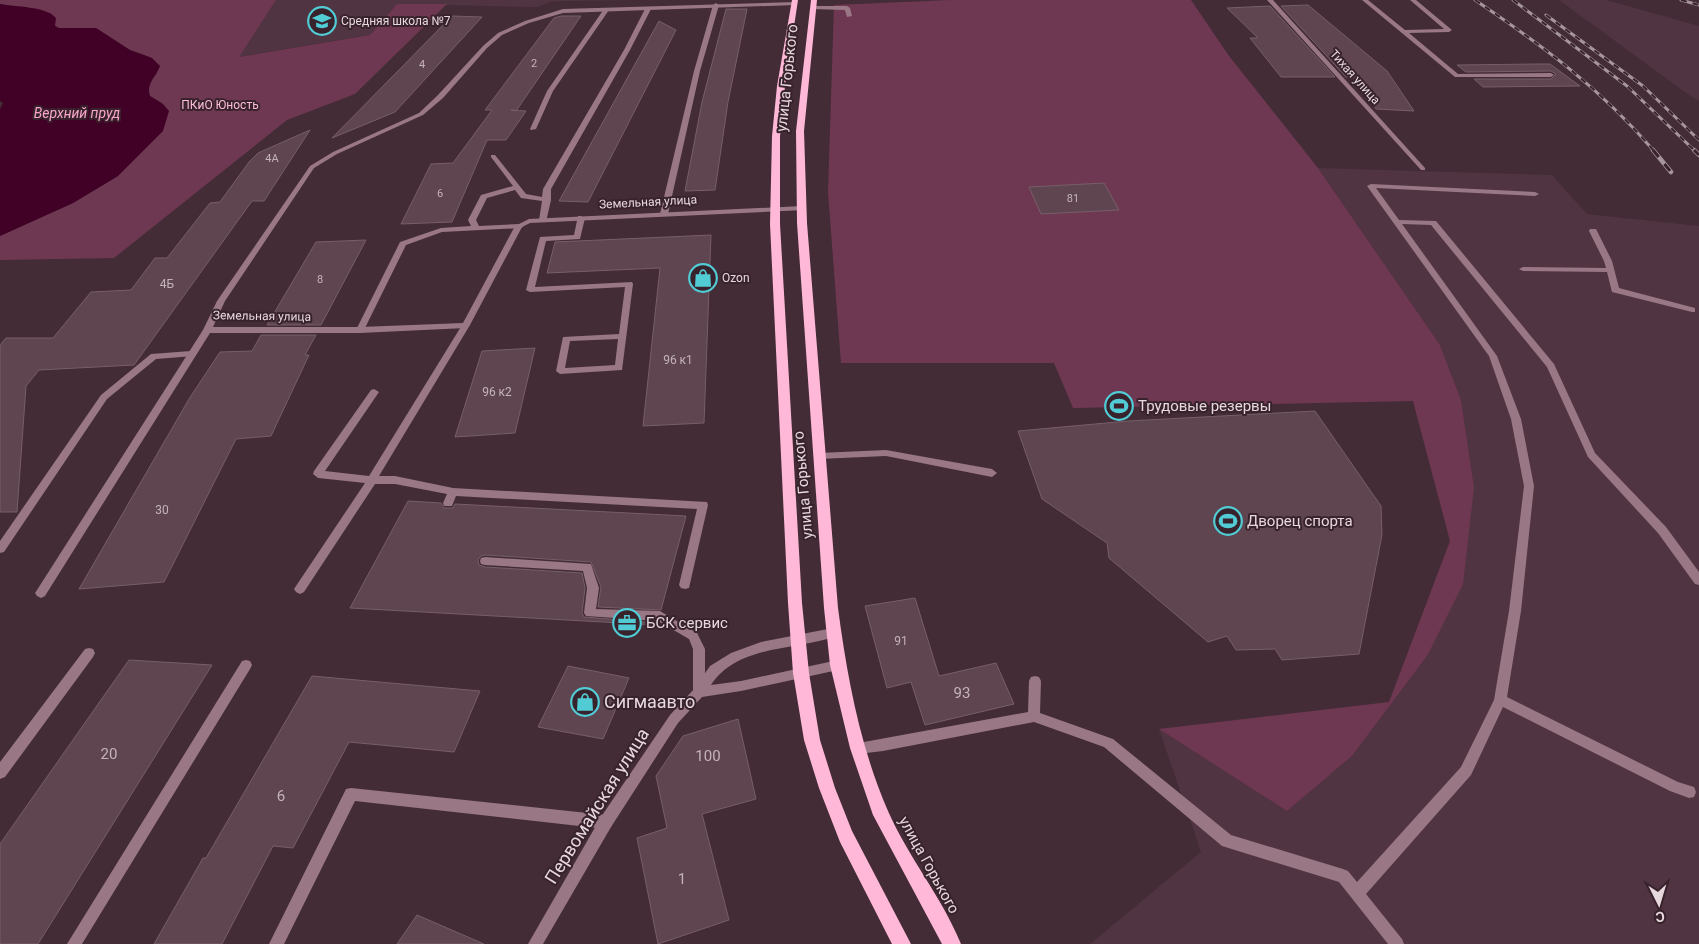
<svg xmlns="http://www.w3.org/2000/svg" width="1699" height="944" font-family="Roboto,sans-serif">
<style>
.built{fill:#513441}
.green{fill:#6f3852}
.water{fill:#410026}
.building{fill:#5e454f;stroke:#775e68}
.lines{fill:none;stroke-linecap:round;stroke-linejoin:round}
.service{fill:#997785;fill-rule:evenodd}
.minor{fill:#997785;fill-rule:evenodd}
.tertiary{fill:#997785;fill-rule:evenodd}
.primary{fill:#ffb8d7;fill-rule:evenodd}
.rail-far1-casing{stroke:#a7959c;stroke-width:3}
.rail-casing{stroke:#a7959c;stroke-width:4.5}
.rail-far1{stroke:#38222c;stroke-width:2;stroke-dasharray:6;stroke-linecap:butt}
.rail{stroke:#38222c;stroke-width:3;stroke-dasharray:9;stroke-linecap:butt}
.labels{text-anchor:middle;stroke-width:4;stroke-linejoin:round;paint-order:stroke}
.far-number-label{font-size:11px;fill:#c5b3ba}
.far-poi-label{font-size:12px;fill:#e7d8de;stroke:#38222c;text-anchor:start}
.far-street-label{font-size:12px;fill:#e7d8de;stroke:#38222c}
.far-park-label{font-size:12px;fill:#fdbdd8;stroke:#38222c}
.number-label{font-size:12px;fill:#c5b3ba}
.far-water-label{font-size:14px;font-style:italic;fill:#f9a6cb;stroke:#38222c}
.street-label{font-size:15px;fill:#e7d8de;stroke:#38222c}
.poi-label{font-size:15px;fill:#e7d8de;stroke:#38222c;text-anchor:start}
.near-number-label{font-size:15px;fill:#c5b3ba}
.near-poi-label{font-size:18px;fill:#e7d8de;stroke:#38222c;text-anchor:start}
.near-street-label{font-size:18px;fill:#e7d8de;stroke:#38222c}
</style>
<rect width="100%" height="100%" fill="#432c36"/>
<path class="built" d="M276,0H637L564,1L550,2L537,7L397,4L370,35L238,57Z
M1559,0H1606L1699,26V101L1689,95Z
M1318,168L1552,175L1587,214L1699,226V944H1090L1201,852L1159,729L1287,811L1352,756L1427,656L1474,487L1461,400L1440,345Z"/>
<path class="green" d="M0,0H276L239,57L370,35L397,4H447L355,94L287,120L114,258L0,260V236L73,203L118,176L163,104L150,96C147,86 151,81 157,73L152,58L130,50L96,28H59L55,26L52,14C36,8 17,7 0,4Z
M950,0H1191L1229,56L1318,168L1440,345L1461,400L1474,487L1463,584L1427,656L1352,756L1287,811L1159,729L1389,702L1450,541L1413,401L1073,408L1054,363H841L828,192L834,5Z"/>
<path class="water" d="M0,4C15,7 46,6 56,18L55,26L59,28H96L130,50L152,58L160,66C156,77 146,83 150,96L163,104L169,111L163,131L118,176L73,203L0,236V109L3,103L0,101Z"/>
<path class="building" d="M1308,5L1387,71L1414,111L1376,109L1357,77H1346L1281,6Z
M1270,6L1335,77H1281L1250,38H1258L1227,8Z
M726,9H747L728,102L715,190L685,191L702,102Z
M452,16L482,17L395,112L332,138Z
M561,16H581L516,111L511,110L526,111L506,140H487L452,222L401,224L431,164L453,163L492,110H485L554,18Z
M659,21L676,30L588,202L559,201Z
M1537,64H1550L1580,86L1483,87L1474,79H1551L1556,74L1551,71L1466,72L1457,65Z
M310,130L264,201H252L134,365L39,370L26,386L17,512H0V345L6,338H53L91,292L131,290L155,258H167L210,203L220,202L249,162L258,153Z
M1104,183L1119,210L1041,214L1029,187Z
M711,235L704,423L643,426L660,268L547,273L555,242Z
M366,240L321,325H267L316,242Z
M261,335H316L305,355H309L271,436L236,439L164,582L79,589L189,399L220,352L252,351Z
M535,348L515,433L455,437L482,351Z
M1315,411L1381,506L1382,535L1359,654L1282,660L1275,649L1236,650L1227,636L1208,642L1109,558L1107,543L1042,499L1018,431L1128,421Z
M408,501L441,503L444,508H453L455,504L686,516L661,610L598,607L601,587L591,562L485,555L481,556L478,560L479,565L485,567L582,573L585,588L582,613L584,617L657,623V625L350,608Z
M915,598L939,676L996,663L1014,704L925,725L911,682L887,688L865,606Z
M129,660L212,665L38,944H0V844Z
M568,666L629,678L603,739L538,727Z
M312,676L480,691L454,752L349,742L293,848L273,846L222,944H154L203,858H206Z
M738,719L756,799L702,814L729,920L658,944L637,838L667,828L656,776L683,736Z
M417,915L484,944H397Z"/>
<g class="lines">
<path class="service" d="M1362,0H1368L1405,30L1444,29L1410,0H1416L1452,30L1449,32L1409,33L1458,74L1551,73L1554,75L1551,77H1455Z
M716,3L719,5L700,71L668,214L661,216L660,214L694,71L713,5Z
M813,6H847L850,8L852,16L847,17L845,10L811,9Z
M648,7L651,9L630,50L551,189V200L546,222H543L539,220L542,201L521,198L515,190L487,198L476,220L479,226L519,224L523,226L522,228L442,232L406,245L364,330L360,333L357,332L356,330L400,242L441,228L471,226L468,220L481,195L513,186L491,157V155H495L526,194L542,197L543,189L624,50L645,9Z
M604,9L609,10L553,91L536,129L531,130L530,129L547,91Z
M1371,184L1535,192L1539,194L1535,196L1376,188L1399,220L1436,221L1554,364L1595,453L1666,527L1699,572V585L1695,584L1658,533L1588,457L1547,367L1431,225L1402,224L1497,356L1521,419L1534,486L1521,611L1507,697L1678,782L1694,787L1696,792L1694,797L1689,798L1670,791L1503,707L1471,775L1366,894L1402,939L1404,944H1388L1339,882L1222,846L1104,747L1034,722L883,751L858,754L853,752L852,748L853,744L1028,712L1029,681L1031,677L1035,676L1039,677L1041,681L1040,713L1113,739L1231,835L1343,869L1348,871L1357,882L1461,767L1494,700L1509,611L1524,486L1511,419L1489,356L1367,186Z
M578,216H581L585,218L580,239L546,241L535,287L632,282L633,284L622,370L560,374L556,371L563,337L619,334L625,287L530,292L526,290L540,237L574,235ZM618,339L615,365L565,368L570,341Z
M1590,229H1596L1612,261L1619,288L1695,308V312H1692L1612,292L1607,272L1523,271L1519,269L1523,267L1606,268L1604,261L1589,231Z
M466,322L470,325L379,476H395L453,488L707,502L708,505L689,588L685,589L681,588L679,585L697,509L456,496L452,506H444L443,503L447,494L395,484H375L304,592L300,594L296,592L294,589L296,586L365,483L318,478L313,474L314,471L371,390L374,389L379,392L325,471L369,476L462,325Z
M191,351L195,354L194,356L156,359L107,399L4,552L0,553V541L101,395L151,354Z
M886,450L992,469L997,473L992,477L886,456L819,459L814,456L819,453Z
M485,557L591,564L599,588L596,609L660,611L697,633L705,649V692L703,696L699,697L695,696L693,692V649L689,639L658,621L586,616L584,613L587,588L583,571L485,565L481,564L480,561L481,558Z
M246,660L250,661L252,665L250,669L82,944H67L242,661Z
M351,788L606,815L611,817L613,822L611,827L606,829L355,801L284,944H269L346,789Z"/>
<path class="minor" d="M1267,0H1273L1425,168V170H1421Z
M797,2L795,5L563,13L529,23L502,35L487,48L443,98L423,115L337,154L314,168L225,301L213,327H360L463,323L515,226L529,219L802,206L806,208L805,210L530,223L522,227L470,325L466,328L360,333H210L45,596L41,598L37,596L35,593L37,590L203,330L217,301L310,166L333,152L419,113L438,95L483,46L498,33L525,21L563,9Z
M89,648L93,649L95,653L93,657L5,777L0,779V762L85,649Z"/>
<path class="tertiary" d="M833,628L837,630L839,633L837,636C795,651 738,644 711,685L741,681L838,660L842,661L844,665L842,669L838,670L741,691L702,697L678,723L611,827L543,944H528L601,817L670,715L695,688L710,666L731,653L761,642Z"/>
<path class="primary" d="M792,0H798L785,86L780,136V224L802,603L809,673L820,740L835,788L852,831L911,944H892L840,842L819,788L804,740L793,673L788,603L770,224L772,136L777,86Z
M811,0H817L804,131L807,223L838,608C847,676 860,747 888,811C908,857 942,897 961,944H942L873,815L850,748L830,665L824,608L797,223L796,131Z"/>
<defs>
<path id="rail-far1" d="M1475,0C1543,46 1600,88 1654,151
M1513,0L1627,86L1695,151
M1681,0L1699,5
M1546,15L1643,86L1699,140"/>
<path id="rail" d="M1653,150L1671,172
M1694,150L1699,155"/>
</defs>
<use href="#rail-far1" class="rail-far1-casing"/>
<use href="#rail" class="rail-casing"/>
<use href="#rail-far1" class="rail-far1"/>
<use href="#rail" class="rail"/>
</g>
<defs>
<symbol id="school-ring" viewBox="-11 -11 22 22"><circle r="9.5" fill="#38222c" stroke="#51ccd5" stroke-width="1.5"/><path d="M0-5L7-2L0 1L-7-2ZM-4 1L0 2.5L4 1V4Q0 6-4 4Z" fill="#51ccd5"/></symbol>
<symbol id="shop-ring" viewBox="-11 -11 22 22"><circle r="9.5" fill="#38222c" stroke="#51ccd5" stroke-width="1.5"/><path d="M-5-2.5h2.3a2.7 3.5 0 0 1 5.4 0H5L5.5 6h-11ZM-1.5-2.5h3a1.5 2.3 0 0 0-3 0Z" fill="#51ccd5"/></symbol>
<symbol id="stadium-ring" viewBox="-11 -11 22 22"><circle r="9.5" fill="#38222c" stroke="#51ccd5" stroke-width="1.5"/><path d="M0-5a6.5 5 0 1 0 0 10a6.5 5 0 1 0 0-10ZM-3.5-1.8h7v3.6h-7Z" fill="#51ccd5"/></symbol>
<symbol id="office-ring" viewBox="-11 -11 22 22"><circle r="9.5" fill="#38222c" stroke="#51ccd5" stroke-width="1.5"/><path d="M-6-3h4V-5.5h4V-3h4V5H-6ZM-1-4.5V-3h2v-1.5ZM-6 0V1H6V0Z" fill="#51ccd5"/></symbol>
</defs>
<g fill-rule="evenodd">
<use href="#school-ring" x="306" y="5" width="32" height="32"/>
<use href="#shop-ring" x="687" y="262" width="32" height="32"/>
<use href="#stadium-ring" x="1103" y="390" width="32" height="32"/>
<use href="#stadium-ring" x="1212" y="505" width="32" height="32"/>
<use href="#office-ring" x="611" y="607" width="32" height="32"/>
<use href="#shop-ring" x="569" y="686" width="32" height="32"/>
</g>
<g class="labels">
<g class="far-number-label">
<text x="534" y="67">2</text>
<text x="422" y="68">4</text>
<text x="272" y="162">4А</text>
<text x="440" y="197">6</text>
<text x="1073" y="202">81</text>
<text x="320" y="283">8</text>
</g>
<g class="far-poi-label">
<text x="341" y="25">Средняя школа №7</text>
<text x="722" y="282">Ozon</text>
</g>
<g class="far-street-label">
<text transform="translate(1355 77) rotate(48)" y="4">Тихая улица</text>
<text transform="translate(648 202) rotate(-3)" y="4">Земельная улица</text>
<text transform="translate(262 316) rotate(1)" y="4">Земельная улица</text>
</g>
<g class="far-park-label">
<text x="220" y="109">ПКиО Юность</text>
</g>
<g class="number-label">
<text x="167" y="288">4Б</text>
<text x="678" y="364">96 к1</text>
<text x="497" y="396">96 к2</text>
<text x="162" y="514">30</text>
<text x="901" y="645">91</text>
</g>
<g class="far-water-label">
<text x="77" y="118">Верхний пруд</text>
</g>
<g class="street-label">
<text transform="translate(787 78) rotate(-84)" y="5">улица Горького</text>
<text transform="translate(803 485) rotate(-95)" y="5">улица Горького</text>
<text transform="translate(929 865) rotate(61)" y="5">улица Горького</text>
</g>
<g class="poi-label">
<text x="1138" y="411">Трудовые резервы</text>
<text x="1247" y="526">Дворец спорта</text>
<text x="646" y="628">БСК сервис</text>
</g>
<g class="near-number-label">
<text x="962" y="698">93</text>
<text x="109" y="759">20</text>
<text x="708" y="761">100</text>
<text x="281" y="801">6</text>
<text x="682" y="884">1</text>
</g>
<g class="near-poi-label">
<text x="604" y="708">Сигмаавто</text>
</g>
<g class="near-street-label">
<text transform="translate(597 806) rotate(-58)" y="6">Первомайская улица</text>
</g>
</g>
<g transform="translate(1659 904) rotate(175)" stroke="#38222c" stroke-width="4" paint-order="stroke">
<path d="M0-4L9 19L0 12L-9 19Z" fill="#e7d8de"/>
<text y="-8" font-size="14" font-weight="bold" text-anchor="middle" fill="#e7d8de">С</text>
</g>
</svg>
